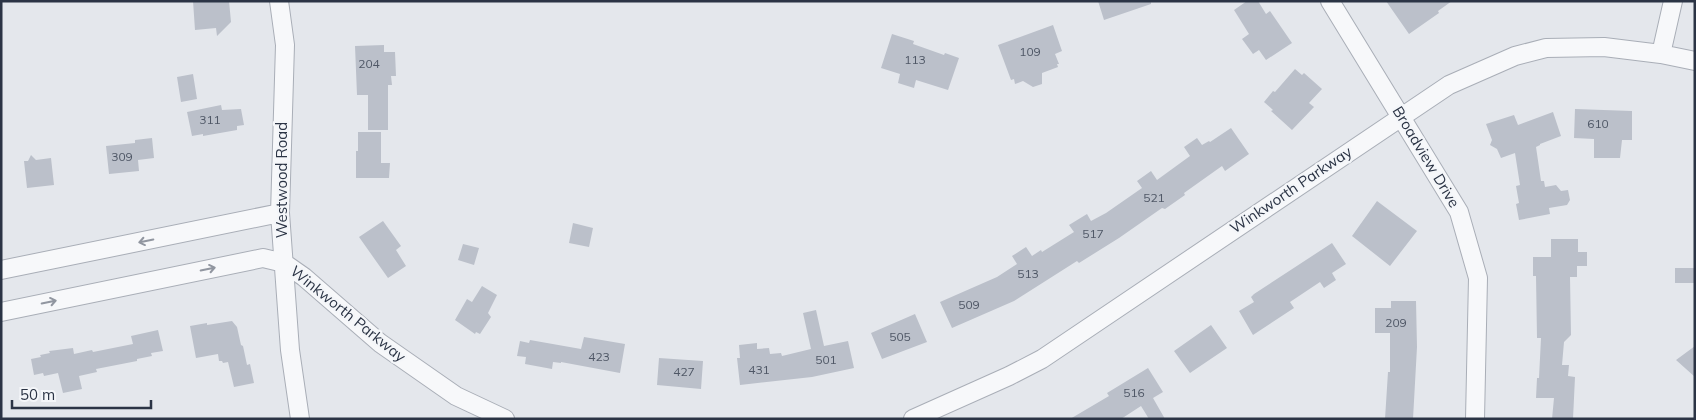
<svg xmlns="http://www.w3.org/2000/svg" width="1696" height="420" font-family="Mulish,sans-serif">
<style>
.building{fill:#bbc0ca}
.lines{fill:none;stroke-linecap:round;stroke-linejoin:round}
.street-casing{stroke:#a9aeb7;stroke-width:20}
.street{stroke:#f7f8fa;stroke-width:18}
.oneway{stroke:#9196a0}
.labels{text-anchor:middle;stroke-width:4.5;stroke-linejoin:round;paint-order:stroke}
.number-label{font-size:12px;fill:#4f5766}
.street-label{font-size:15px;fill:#2b3445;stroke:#f4f6f9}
</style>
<rect width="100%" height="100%" fill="#e4e7ec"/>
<path class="building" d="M193,1H229L231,22L217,36L216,28L195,30Z
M1098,1H1151V4L1104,20Z
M1247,1H1258L1266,14L1270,11L1292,43L1266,60L1259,50L1253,54L1242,39L1249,34L1234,10Z
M1386,1H1452L1438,11L1439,13L1409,34Z
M1053,25L1062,51L1055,54L1059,64H1057L1058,67L1042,73V84L1033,87L1023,81L1015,84L1014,79L1011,80L998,45Z
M892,34L914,41L913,44L944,55L945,53L959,58L948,90L916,80L914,88L898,83L900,74L881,68Z
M384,45V52H395L396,76H391L392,85H388V130H368V95H357L355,46Z
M1295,69L1302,75L1304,73L1322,89L1309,103L1314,107L1292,130L1271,111L1273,110L1264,102L1273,91L1275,92Z
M193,74L197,99L181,102L177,77Z
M221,105L222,110L241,109L244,125L237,126V130L203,136V134L192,136L187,112Z
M1575,109L1632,111V140H1622L1620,158H1594V139L1574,138Z
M1553,112L1561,136L1540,144V145L1536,147L1541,181H1544L1545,187L1556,185L1561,191L1568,190L1570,200L1567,205L1549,208L1550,214L1519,220L1516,204L1519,203L1516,186L1520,185L1515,153L1501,158L1497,149L1490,145L1492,140L1486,124L1514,115L1518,125Z
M1231,128L1249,154L1225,171L1222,166L1184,193L1185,195L1165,209L1162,208L1119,238L1079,263L1077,261L1014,301L952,328L940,302L997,277L1017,264L1012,256L1026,247L1032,256L1041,250L1042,252L1074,232L1069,225L1087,214L1091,221L1106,213L1142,188L1137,181L1151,171L1157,180L1190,156L1184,147L1197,138L1202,145L1209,141L1210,142Z
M358,132H381V163H390L389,178H356V151H358Z
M152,138L154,158L138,160L139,171L109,174L106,146L135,143V140Z
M31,155L36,160L51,158L54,185L27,188L24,161H28Z
M1377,201L1417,231L1390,266L1352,236Z
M383,221L401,246L396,250L406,266L388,278L359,237Z
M573,223L593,228L589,247L569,243Z
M1551,239H1578V252H1587V266H1577V277H1570L1571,335L1564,342L1562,365H1569L1568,376L1575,377L1573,419H1552L1554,398H1536L1537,378H1539L1541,338H1537L1536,276H1533V257H1551Z
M1332,243L1346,264L1332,273L1336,280L1324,288L1320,282L1290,302L1294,308L1253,335L1239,311L1254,302L1251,297L1254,294Z
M463,244L479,248L474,265L458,260Z
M1675,268H1695V283H1675Z
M482,286L497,295L488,313L491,317L480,334L476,332L475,334L455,320L467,299L472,302Z
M1391,301H1416L1417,347L1413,419H1385L1388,372H1390V333H1375V308H1391Z
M816,310L824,346L848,341L854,368L812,377L740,385L737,358H740L739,345L757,343V349L769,348L770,354L781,353L782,356L811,349L803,313Z
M915,314L927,342L882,359L871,333Z
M232,321L237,327L241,345L243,346L247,365L250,364L254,383L234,387L228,362L223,363L222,361H219L218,354L196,358L190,326L207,323V325Z
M1211,325L1227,348L1190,373L1174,351Z
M158,330L163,351L151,353L152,356L137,359V361L96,369L97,372L79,376L82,389L63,393L58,373L44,376L43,373L34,375L31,359L41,357L40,355L50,353L49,351L73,348L74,354L92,350L93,352L133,344L131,336Z
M584,337L625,344L620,373L561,362V363L553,362L552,369L525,364L526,357L517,356L520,341L529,343L530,340L581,349Z
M1695,346V377L1676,360Z
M659,358L703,361L701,389L657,385Z
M1148,368L1163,392L1153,398L1165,419H1149L1141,406L1121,419H1070L1109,396L1107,393Z"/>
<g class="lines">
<defs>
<path id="street" d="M279,1L285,45L280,213L290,350L300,419
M1330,1L1459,212L1478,278L1475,419
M1661,54L1673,1
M1,270L280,213
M1,312L263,258L284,263L304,277L380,343L456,396L505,419
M913,419L1009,376L1042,359L1449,85L1515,56L1546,48L1604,47L1661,54L1695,61"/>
</defs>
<use href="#street" class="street-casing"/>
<use href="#street" class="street"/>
</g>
<defs><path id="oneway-shaft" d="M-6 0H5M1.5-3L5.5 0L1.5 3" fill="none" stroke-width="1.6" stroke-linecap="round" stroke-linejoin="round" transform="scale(1.25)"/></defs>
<g class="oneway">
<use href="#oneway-shaft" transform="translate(146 241) rotate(168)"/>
<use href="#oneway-shaft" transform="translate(208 269) rotate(-12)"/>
<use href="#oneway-shaft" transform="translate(49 302) rotate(-12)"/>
</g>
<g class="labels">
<g class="number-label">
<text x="1030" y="56">109</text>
<text x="915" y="64">113</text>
<text x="369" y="68">204</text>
<text x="210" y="124">311</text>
<text x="1598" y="128">610</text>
<text x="122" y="161">309</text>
<text x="1154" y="202">521</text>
<text x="1093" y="238">517</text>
<text x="1028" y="278">513</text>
<text x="969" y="309">509</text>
<text x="1396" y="327">209</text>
<text x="900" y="341">505</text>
<text x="599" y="361">423</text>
<text x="826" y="364">501</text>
<text x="759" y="374">431</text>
<text x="684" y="376">427</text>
<text x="1134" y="397">516</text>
</g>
<g class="street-label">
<text transform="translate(1426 157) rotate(59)" y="5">Broadview Drive</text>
<text transform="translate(282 180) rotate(-90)" y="5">Westwood Road</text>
<text transform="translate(1291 190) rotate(-34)" y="5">Winkworth Parkway</text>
<text transform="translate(348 314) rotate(39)" y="5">Winkworth Parkway</text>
</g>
</g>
<rect width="1696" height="420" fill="none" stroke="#2b3445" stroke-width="5"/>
<path d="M12 400v8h139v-8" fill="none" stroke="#2b3445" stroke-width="2.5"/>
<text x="20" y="400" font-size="15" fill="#2b3445" stroke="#f4f6f9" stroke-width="4" paint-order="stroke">50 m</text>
</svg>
